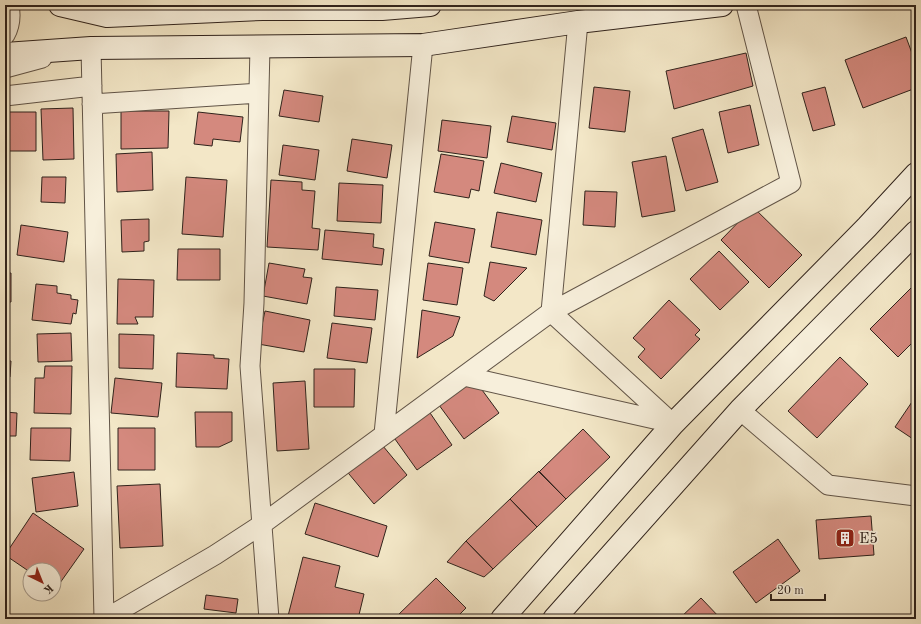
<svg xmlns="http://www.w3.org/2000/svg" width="921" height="624" font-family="'Old Standard TT',serif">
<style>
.building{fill:#d4897e;stroke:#30231c}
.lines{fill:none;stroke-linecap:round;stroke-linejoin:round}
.minor-casing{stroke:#615447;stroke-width:21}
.secondary-casing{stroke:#30231c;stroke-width:24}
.minor{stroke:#f7efdb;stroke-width:19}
.secondary{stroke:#f7efdb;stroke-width:22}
.labels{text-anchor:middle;stroke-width:3.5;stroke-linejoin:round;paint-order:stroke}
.poi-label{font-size:15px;fill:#30231c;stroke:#f7efdb;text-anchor:start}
</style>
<rect width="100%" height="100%" fill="#f3e7c7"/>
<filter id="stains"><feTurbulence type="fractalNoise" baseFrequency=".005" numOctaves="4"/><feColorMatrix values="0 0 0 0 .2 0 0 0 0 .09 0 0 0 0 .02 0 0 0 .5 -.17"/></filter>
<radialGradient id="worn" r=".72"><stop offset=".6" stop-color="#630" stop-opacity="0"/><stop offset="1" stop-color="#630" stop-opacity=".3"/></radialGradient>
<path class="building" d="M906,37L916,64V88L863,108L845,60Z
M746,53L753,86L674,109L666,71Z
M594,87L630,91L625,132L589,128Z
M825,87L835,125L813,131L802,93Z
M284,90L323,96L319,122L279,116Z
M750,105L759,145L728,153L719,112Z
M73,108L74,159L43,160L41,109Z
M121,111H169L168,148L121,149Z
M5,112H36V151H5Z
M198,112L243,117L240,142L213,139L212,146L194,144Z
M512,116L556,123L552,150L507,142Z
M442,120L491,126L487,158L438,151Z
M703,129L718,182L686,191L672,138Z
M352,139L392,145L387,178L347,171Z
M283,145L319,150L315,180L279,175Z
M152,152L153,190L117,192L116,154Z
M441,154L484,161L479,191L471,189L469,198L434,192Z
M666,156L675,211L642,217L632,162Z
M501,163L542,173L536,202L494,193Z
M42,177H66L65,203L41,202Z
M186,177L227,180L223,237L182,234Z
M271,180L302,182V190L315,191L312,228L320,229L318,250L267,247Z
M339,183L383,185L381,223L337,221Z
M585,191L617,192L615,227L583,225Z
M753,207L802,255L769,288L721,240Z
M497,212L542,220L536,255L491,247Z
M149,219V241L144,242V251L122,252L121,220Z
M435,222L475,229L469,263L429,256Z
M5,224H9V260H5Z
M21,225L68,232L64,262L17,255Z
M325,230L374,234L373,247L384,249L382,265L322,259Z
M178,249H220V280H177Z
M719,251L749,282L720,310L690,279Z
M490,262L527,268L494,301L484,296Z
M269,263L305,269L303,277L312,278L307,304L263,296Z
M428,263L463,268L457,305L423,300Z
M5,273H11V302H5Z
M118,279L154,280L153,317H135L138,324H117Z
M36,284L57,286V293L71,295V299L78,300L76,314L73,313L71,324L32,320Z
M336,287L378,290L375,320L334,316Z
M912,287L916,291V339L898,357L870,329Z
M669,300L700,330L695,335L700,339L661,379L638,357L645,349L633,338Z
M422,310L460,317L453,336L417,358Z
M265,311L310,320L304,352L258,344Z
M5,320H9L7,348H5Z
M332,323L372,328L367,363L327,358Z
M71,333L72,361L38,362L37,334Z
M119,334L154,335L153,369L119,368Z
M177,353L214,355V358L229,359L227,389L176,387Z
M840,357L868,384L817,438L788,411Z
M5,361H11L10,377H5Z
M45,366H72L71,414L34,413L35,378H44Z
M314,369H355L354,407H314Z
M471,375L499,413L464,439L436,401Z
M115,378L162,383L158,417L111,413Z
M305,381L309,449L277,451L273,383Z
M916,396V441L895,427Z
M426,407L452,445L417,470L390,432Z
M5,412L17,413L16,436H5Z
M195,412H232V441L219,447H196Z
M31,428H71L70,461L30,460Z
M118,428H155V470H118Z
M583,429L610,457L566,499L539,472Z
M378,440L407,475L374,504L344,468Z
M539,471L566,499L537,527L510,499Z
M74,472L78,506L36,512L32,478Z
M160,484L163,546L120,548L117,486Z
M510,499L537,527L493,569L466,541Z
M315,503L387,526L378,557L305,534Z
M33,513L84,549L55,590L54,570H30V572L5,555Z
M871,516L874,555L819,559L816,520Z
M778,539L800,571L756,603L733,572Z
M466,541L493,569L484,577L447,562Z
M303,557L340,566L335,587L364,594L358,619H300L288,616Z
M436,578L466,608L455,619H398L396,617Z
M9,581V617L5,618V582Z
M206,595L238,599L236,613L204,609Z
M701,598L721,619H679Z"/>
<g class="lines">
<defs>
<path id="minor" d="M578,22L551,312L673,424
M5,35C10,26 11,15 9,5
M260,47L254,303L250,366L269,619
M91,48L104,619
M5,68L42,58
M5,96L92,86
M92,104L259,93
M464,376L672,423
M740,410L828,485L916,496
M384,434L423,45
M105,619L215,555L261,525L551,312L791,183L746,5"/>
<path id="secondary" d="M60,5L107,16L262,9H382L430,5
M5,54L91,48L423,45L578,22L722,5
M502,619L673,424L867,227L916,174
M554,619L740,410L916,232"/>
</defs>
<use href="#minor" class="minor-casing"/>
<use href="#secondary" class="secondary-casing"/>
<use href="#minor" class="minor"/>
<use href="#secondary" class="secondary"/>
</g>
<defs>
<symbol id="building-square" viewBox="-11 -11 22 22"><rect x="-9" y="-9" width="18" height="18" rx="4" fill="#8f2418" stroke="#f7efdb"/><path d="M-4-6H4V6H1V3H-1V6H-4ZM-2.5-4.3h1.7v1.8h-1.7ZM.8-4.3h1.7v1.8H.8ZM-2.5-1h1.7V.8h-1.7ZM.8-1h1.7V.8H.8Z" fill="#fff"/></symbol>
</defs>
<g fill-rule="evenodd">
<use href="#building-square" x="834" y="527" width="22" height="22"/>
</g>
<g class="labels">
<g class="poi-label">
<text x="859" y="543">E5</text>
</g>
</g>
<rect width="921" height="624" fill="none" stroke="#f3e7c7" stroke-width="20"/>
<rect x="6" y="6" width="909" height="612" fill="none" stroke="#30231c" stroke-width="2"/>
<rect x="10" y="10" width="901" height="604" fill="none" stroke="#30231c"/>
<g transform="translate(42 582) rotate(137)"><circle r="19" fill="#f7efdb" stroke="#a79d8f"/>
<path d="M0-3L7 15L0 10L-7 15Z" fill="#8f2418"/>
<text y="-6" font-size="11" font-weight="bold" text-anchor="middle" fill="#30231c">K</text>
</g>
<path d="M771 594v6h54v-6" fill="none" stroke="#30231c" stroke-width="2"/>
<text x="777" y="594" font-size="12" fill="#30231c" stroke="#f7efdb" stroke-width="3" paint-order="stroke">20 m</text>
<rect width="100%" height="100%" filter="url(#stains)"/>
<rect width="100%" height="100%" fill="url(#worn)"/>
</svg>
